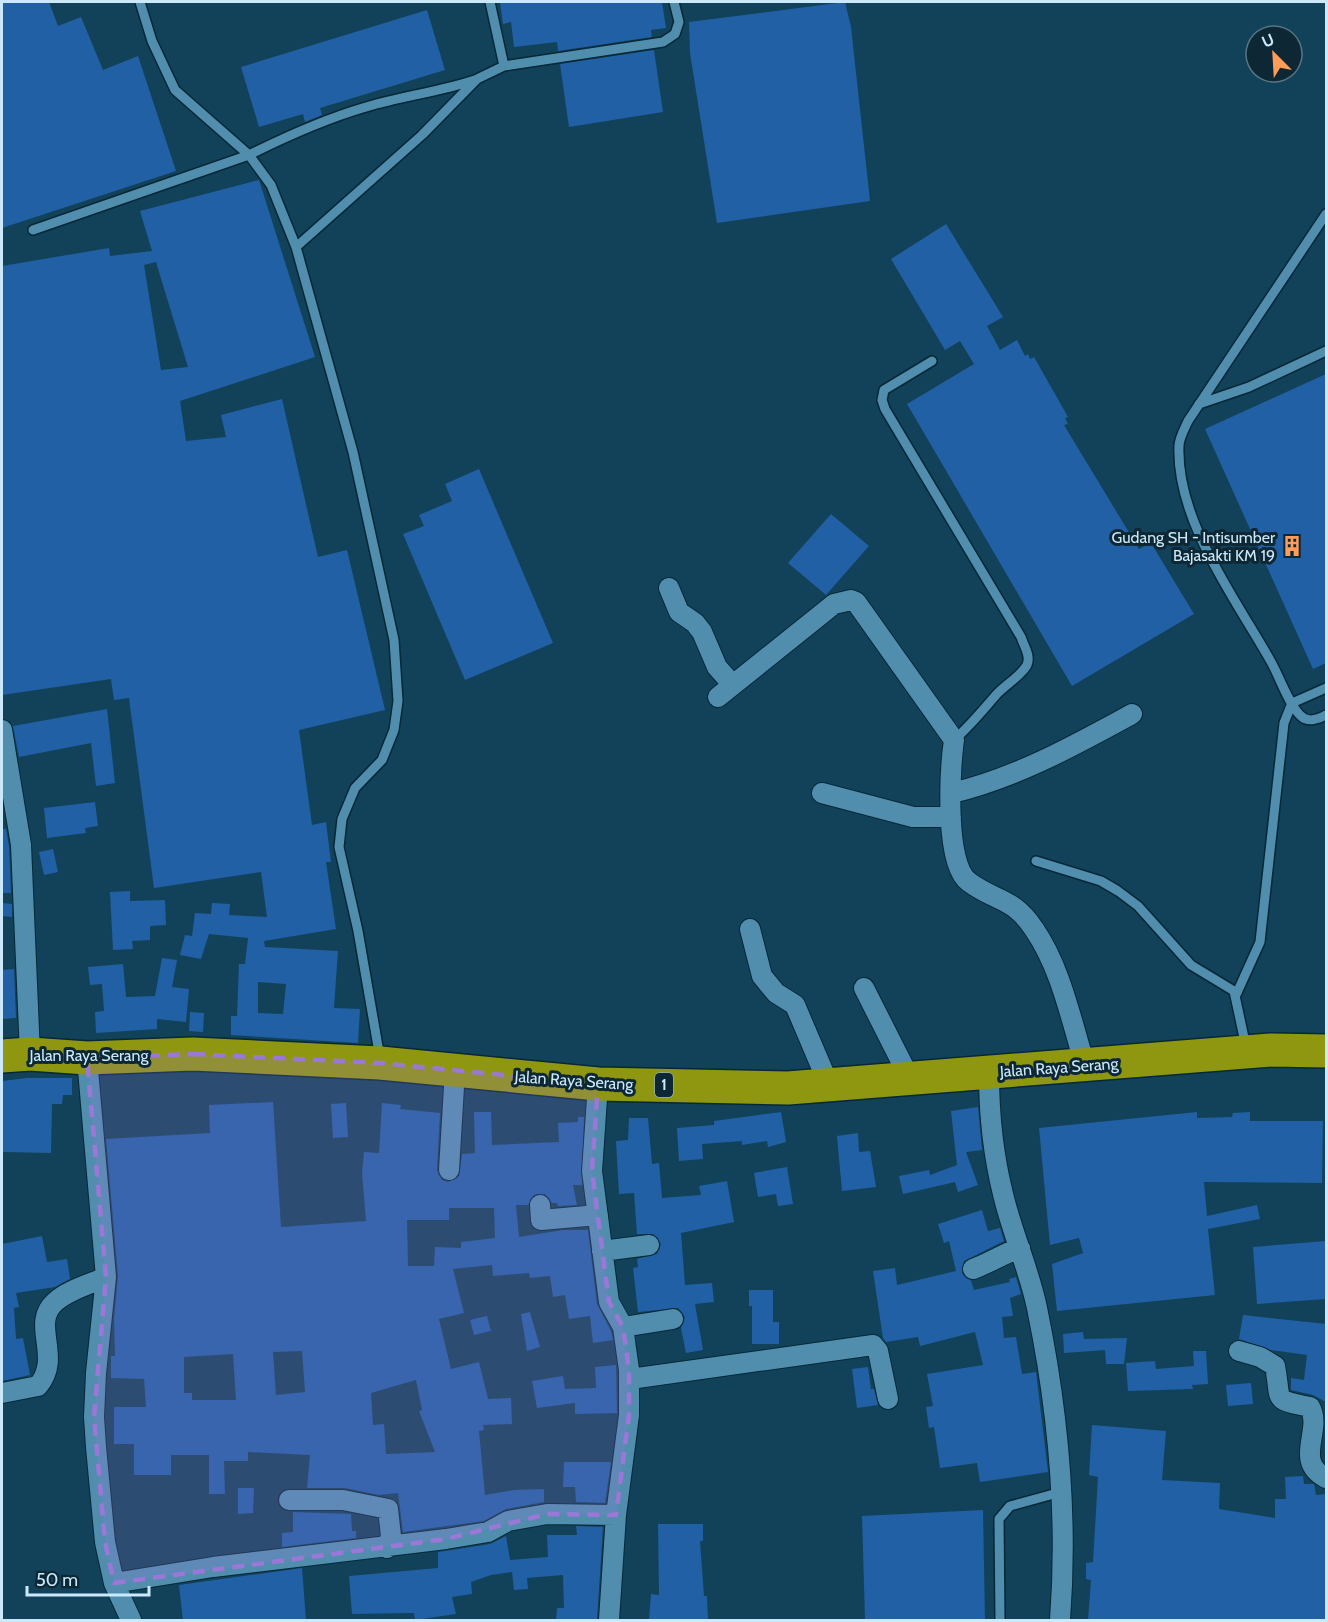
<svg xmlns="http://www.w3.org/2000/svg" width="1328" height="1622" font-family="Cabin,sans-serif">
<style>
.building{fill:#2160a4;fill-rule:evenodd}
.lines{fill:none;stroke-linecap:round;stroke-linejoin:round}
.lane-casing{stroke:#062837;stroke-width:12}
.street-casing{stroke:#062837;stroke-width:22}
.highway-casing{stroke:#062837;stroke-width:36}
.lane{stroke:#518eae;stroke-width:9}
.street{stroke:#518eae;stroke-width:20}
.highway{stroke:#8f9710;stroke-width:33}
.marked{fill:#9b78d7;fill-opacity:0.2;stroke:#9b78d7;stroke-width:4.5;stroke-dasharray:12 8;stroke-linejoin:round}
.labels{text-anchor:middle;stroke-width:6;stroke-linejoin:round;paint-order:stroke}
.shield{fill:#0d2734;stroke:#92afbf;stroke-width:1.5}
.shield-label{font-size:15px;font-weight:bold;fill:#cbe9fb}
.poi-label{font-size:16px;fill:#cbe9fb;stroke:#0d2734;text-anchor:end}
.street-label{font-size:16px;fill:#cbe9fb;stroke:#0d2734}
</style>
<rect width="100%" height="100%" fill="#124259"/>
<path class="building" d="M2,2H49L58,26L81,17L103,70L138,56L176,171L2,228Z
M500,2H662L666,28L651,30L652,37L558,51L557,42L514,47L511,22L503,24Z
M845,2L851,27L870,201L717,223L690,53L689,22Z
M427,10L445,70L320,108L322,115L305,122L303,114L259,127L241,67Z
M654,50L663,112L569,127L560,64Z
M259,180L315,357L180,401L186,441L226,437L221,415L282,399L318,557L347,550L385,710L299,730L312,825L326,822L331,862H326L336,929L264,941L265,947L338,951L334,1008L360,1009L358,1043L231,1035V1016H237L239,964H245L248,938L209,934L201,959L180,955L185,935L192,936L195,913L211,914L212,903L230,904L229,915L267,917L261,872L154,888L129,698L114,700L111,679L2,695V266L109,248L110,256L152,251L140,211ZM156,262L188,367L161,370L144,265ZM258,982L286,984L283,1014L258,1013Z
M946,224L1003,317L987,326L1000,350L1017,340L1025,356L1028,354L1030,359L1034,357L1068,417L1065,418L1068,424L1064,425L1139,549L1151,543L1194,614L1072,686L907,404L974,364L960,341L945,350L891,259Z
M1326,374V663L1313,669L1205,429Z
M479,469L553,643L465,680L403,534L424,526L419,515L452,501L445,484Z
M831,514L869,546L826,595L788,563Z
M107,709L115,783L96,786L91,743L19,757L13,726Z
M95,802L98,826L85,828L86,833L47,838L44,808Z
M2,829H6L9,846L11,893H2Z
M53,849L58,872L44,875L39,852Z
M130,891V901L165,900L166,925L150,926V940L132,941L133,949L113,950L110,892Z
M2,903L12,904V917L2,916Z
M162,958L177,960L172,987L189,989L186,1022L157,1019V1029L96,1033L95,1012L104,1011L102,984L90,985L88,967L123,964L126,997L155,996Z
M14,969L16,1018L2,1019V970Z
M190,1012L204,1013L203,1032L189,1031Z
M27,1078H72V1095H63L62,1104H52L51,1153L2,1152V1081Z
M273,1102L281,1227L366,1221L362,1173L364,1152L379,1153L382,1103L401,1105L400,1109L440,1113L437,1170L442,1180L448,1182L459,1176L462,1154L475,1153L474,1112H491L492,1145L559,1142L558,1123L578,1122V1117H584L582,1185H573L577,1205L558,1206L557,1203H552L545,1194L534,1195L528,1205H516L519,1237L563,1230H588L597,1304L611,1331L613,1340L593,1343L590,1316L569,1319L565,1295L553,1297L550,1276L530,1278L529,1273L493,1276L492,1265L453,1269L464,1313L439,1319L451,1369L479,1362L488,1399L511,1398L512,1424L483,1425L484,1430L479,1431L485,1495L514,1490L544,1489V1502L506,1509L484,1521L403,1532L398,1493L379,1495L345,1488H307L310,1455L248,1452V1461H224L225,1494H209V1455H171V1475H134V1444H114V1407H146L144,1379L111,1378V1356H115L114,1319L118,1276L106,1139L210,1133L209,1105ZM449,1208H494L495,1238L461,1242V1248L435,1247L434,1266H408L407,1220H449ZM302,1351L305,1392L276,1395L273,1352ZM233,1354L236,1400H192V1393H184V1357ZM416,1380L422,1410L419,1411L435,1452L386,1454L384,1424L373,1425L371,1393Z
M346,1103L348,1137L333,1138L331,1104Z
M978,1107L982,1150L966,1152L978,1185L958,1192L955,1182L903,1194L899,1176L929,1170L930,1175L957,1165L951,1111Z
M781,1112L786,1142L768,1147L767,1141L742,1145V1141L702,1144L703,1159L679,1161L677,1128L714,1125V1121Z
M1197,1112V1118L1232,1117L1233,1113L1250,1112V1121H1323L1322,1183L1204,1182L1207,1216L1257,1205L1260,1219L1208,1229L1215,1295L1057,1311L1052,1264L1083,1253L1079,1238L1050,1245L1039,1128Z
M629,1118H648L652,1164L659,1163L662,1198L701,1195L699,1186L727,1181L734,1222L681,1233L685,1285L712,1283L714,1302L695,1304L703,1350L686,1353L681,1328L685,1317L678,1308L638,1312L633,1268L638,1267L637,1259L657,1254L661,1244L653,1234H637L634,1193L619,1194L616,1141L628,1140Z
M858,1133L859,1152L870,1151L876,1187L842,1191L837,1136Z
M787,1167L793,1204L778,1206L776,1194L758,1197L754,1173Z
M982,1210L988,1231L1000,1228L1004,1241L964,1261L962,1273L971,1281L974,1290L1010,1282L1009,1279L1016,1277L1021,1294L1010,1298L1013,1316L1002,1317L1004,1338L1016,1337L1022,1374L1036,1372L1048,1472L980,1482L977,1463L940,1468L934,1427L929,1428L926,1407L933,1406L927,1374L983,1365L975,1332L920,1346L918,1337L886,1342L883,1338L873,1271L895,1268L897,1285L956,1271L949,1241L944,1243L938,1224Z
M42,1236L47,1262L67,1259L70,1279L55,1287L16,1293L19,1307L14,1308L16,1339L23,1338L30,1375L2,1381V1244Z
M1326,1241V1299L1257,1304L1253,1247Z
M749,1290H773V1322H779V1344H752V1306H749Z
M530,1312L540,1347L527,1351L521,1314Z
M1243,1315L1326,1324V1402L1313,1395L1291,1390V1378L1304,1380L1307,1355L1271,1350L1239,1339Z
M487,1316L491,1331L474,1335L470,1320Z
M1083,1332L1084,1339L1127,1338L1124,1364H1106L1105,1350L1064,1353L1063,1334Z
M1193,1351H1206L1208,1384L1192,1385L1193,1389L1128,1391L1126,1363L1155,1361L1156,1369L1194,1366Z
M616,1365L617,1413L575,1414V1403L537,1408L532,1381L563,1376L565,1389L596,1388L595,1367Z
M868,1367L871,1389H874L878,1405L857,1408L852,1369Z
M1251,1383L1253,1404L1228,1406L1226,1385Z
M1092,1425L1166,1431L1162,1480L1220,1483L1219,1509L1275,1518V1499H1286L1285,1477L1303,1476L1304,1484H1314L1316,1495L1326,1494V1620H1088L1091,1580L1086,1579V1563L1093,1562L1098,1477L1089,1475Z
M564,1462H611L605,1503L576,1502L575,1487H563Z
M238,1488H254L253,1513L238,1514Z
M983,1510L985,1620H865L862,1516Z
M293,1512L351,1514L352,1531H356V1538L282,1547V1533L293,1532Z
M658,1524H703V1541H700L704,1596H707L708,1620H649L651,1594L659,1595Z
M576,1526L603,1527L597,1620H556L557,1608H564L563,1575L527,1578L528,1589L514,1590L512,1572L491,1575L471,1582L472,1594L452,1597L456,1614L415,1620L414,1613L352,1614L349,1576L438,1568V1552L490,1544L506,1536L510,1560L548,1557L547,1535H577Z
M302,1568L306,1620H183L179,1585Z"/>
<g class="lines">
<defs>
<path id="lane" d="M140,2L152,41L175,90L249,155C287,136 325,119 366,107C402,96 439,92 475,80
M490,2L504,66
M1326,214L1188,421C1185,428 1179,438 1179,446C1176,520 1235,598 1270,660C1279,675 1289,706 1301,716C1308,723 1319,719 1326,715
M33,230L249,155L271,185L296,247
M932,361L884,390L882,400L885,409L1021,637C1024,646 1031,656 1027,665C1021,676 1005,685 996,695C982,711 970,726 954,740
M1199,404L1249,387L1326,351
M1036,861L1101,881L1118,891L1138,906L1191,965L1234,991L1246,1047
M1236,995L1260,942L1284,723L1292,703L1326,688
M380,1058L358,931L339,847L342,819L355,788L382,760L394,730L398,701L394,640L353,452L296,247L422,135L477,79L504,66L663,42L675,34L679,22L674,2
M1000,1620L999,1519L1010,1506L1061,1492"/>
<path id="street" d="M669,588L679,612L695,623L702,632L717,667L732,684
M718,697L834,604L851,600L856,602L954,740C950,768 944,865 969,882C996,902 1013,897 1034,929C1061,968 1071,1020 1085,1065
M2,730L21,845L30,1054
M822,793L913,817H951
M952,793C1016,778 1075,745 1132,714
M750,929L762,976L776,993L795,1005L829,1085
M864,988L910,1079
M87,1058L106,1277L96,1373L94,1417L96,1447L105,1542L114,1583L131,1620
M989,1073C989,1114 993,1154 1003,1194C1012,1233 1029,1269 1037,1308C1058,1410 1068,1516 1060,1620
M449,1170L455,1070
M540,1205L541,1220L598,1215
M602,1251L649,1245
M973,1269C990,1263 1002,1254 1020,1248
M623,1327L673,1319
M1239,1351L1260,1357L1275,1366C1282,1402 1271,1399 1310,1407C1323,1430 1293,1461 1326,1478
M630,1379L873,1345L878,1351L888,1399
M2,1393L38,1386C63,1357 30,1324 55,1302C68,1290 90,1284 106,1277
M289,1500H343L388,1509L391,1536L387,1548
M114,1583L213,1567L446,1539L488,1532L508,1521L547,1514L616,1515L629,1415V1370L623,1327L609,1302L592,1171L598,1084
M609,1620L616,1515"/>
<path id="highway" d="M2,1056L30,1054L87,1058L193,1054L380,1063L598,1084L788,1088L1271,1050L1326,1051"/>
</defs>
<use href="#lane" class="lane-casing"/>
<use href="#street" class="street-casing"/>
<use href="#highway" class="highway-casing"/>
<use href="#lane" class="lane"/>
<use href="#street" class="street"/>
<use href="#highway" class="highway"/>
</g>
<path class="marked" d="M193,1054L380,1063L598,1084L592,1171L609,1302L623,1327L629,1370V1415L616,1515L547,1514L446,1539L114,1583L105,1542L94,1417L106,1277L87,1058Z"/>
<defs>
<symbol id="building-bare" viewBox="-9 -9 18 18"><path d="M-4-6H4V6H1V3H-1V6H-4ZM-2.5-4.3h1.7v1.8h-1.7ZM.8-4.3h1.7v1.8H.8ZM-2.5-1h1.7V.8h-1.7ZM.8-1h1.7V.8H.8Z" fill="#fe9c58" stroke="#0d2734" stroke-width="2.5" paint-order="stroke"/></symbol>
</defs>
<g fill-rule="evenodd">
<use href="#building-bare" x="1277" y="531" width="30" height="30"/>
</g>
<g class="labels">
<rect class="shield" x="655" y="1073" width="18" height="24" rx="4.5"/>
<g class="shield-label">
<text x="664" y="1090">1</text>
</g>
<g class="poi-label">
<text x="1275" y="543">Gudang SH - Intisumber<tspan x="1275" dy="18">Bajasakti KM 19</tspan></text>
</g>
<g class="street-label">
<text x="89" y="1061">Jalan Raya Serang</text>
<text transform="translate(1059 1067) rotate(-4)" y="6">Jalan Raya Serang</text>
<text transform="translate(574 1080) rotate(4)" y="6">Jalan Raya Serang</text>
</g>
</g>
<rect width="1328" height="1622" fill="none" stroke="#cbe9fb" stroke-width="6"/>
<g transform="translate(1274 54) rotate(336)"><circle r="28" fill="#0d2734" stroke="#597584" stroke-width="1.5"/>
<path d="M0-4.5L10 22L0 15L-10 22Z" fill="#fe9c58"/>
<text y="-9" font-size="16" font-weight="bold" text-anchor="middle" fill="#cbe9fb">U</text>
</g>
<path d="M27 1586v9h122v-9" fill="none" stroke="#cbe9fb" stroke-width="3"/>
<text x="36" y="1586" font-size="18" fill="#cbe9fb" stroke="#0d2734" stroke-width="4.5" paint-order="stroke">50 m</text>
</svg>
